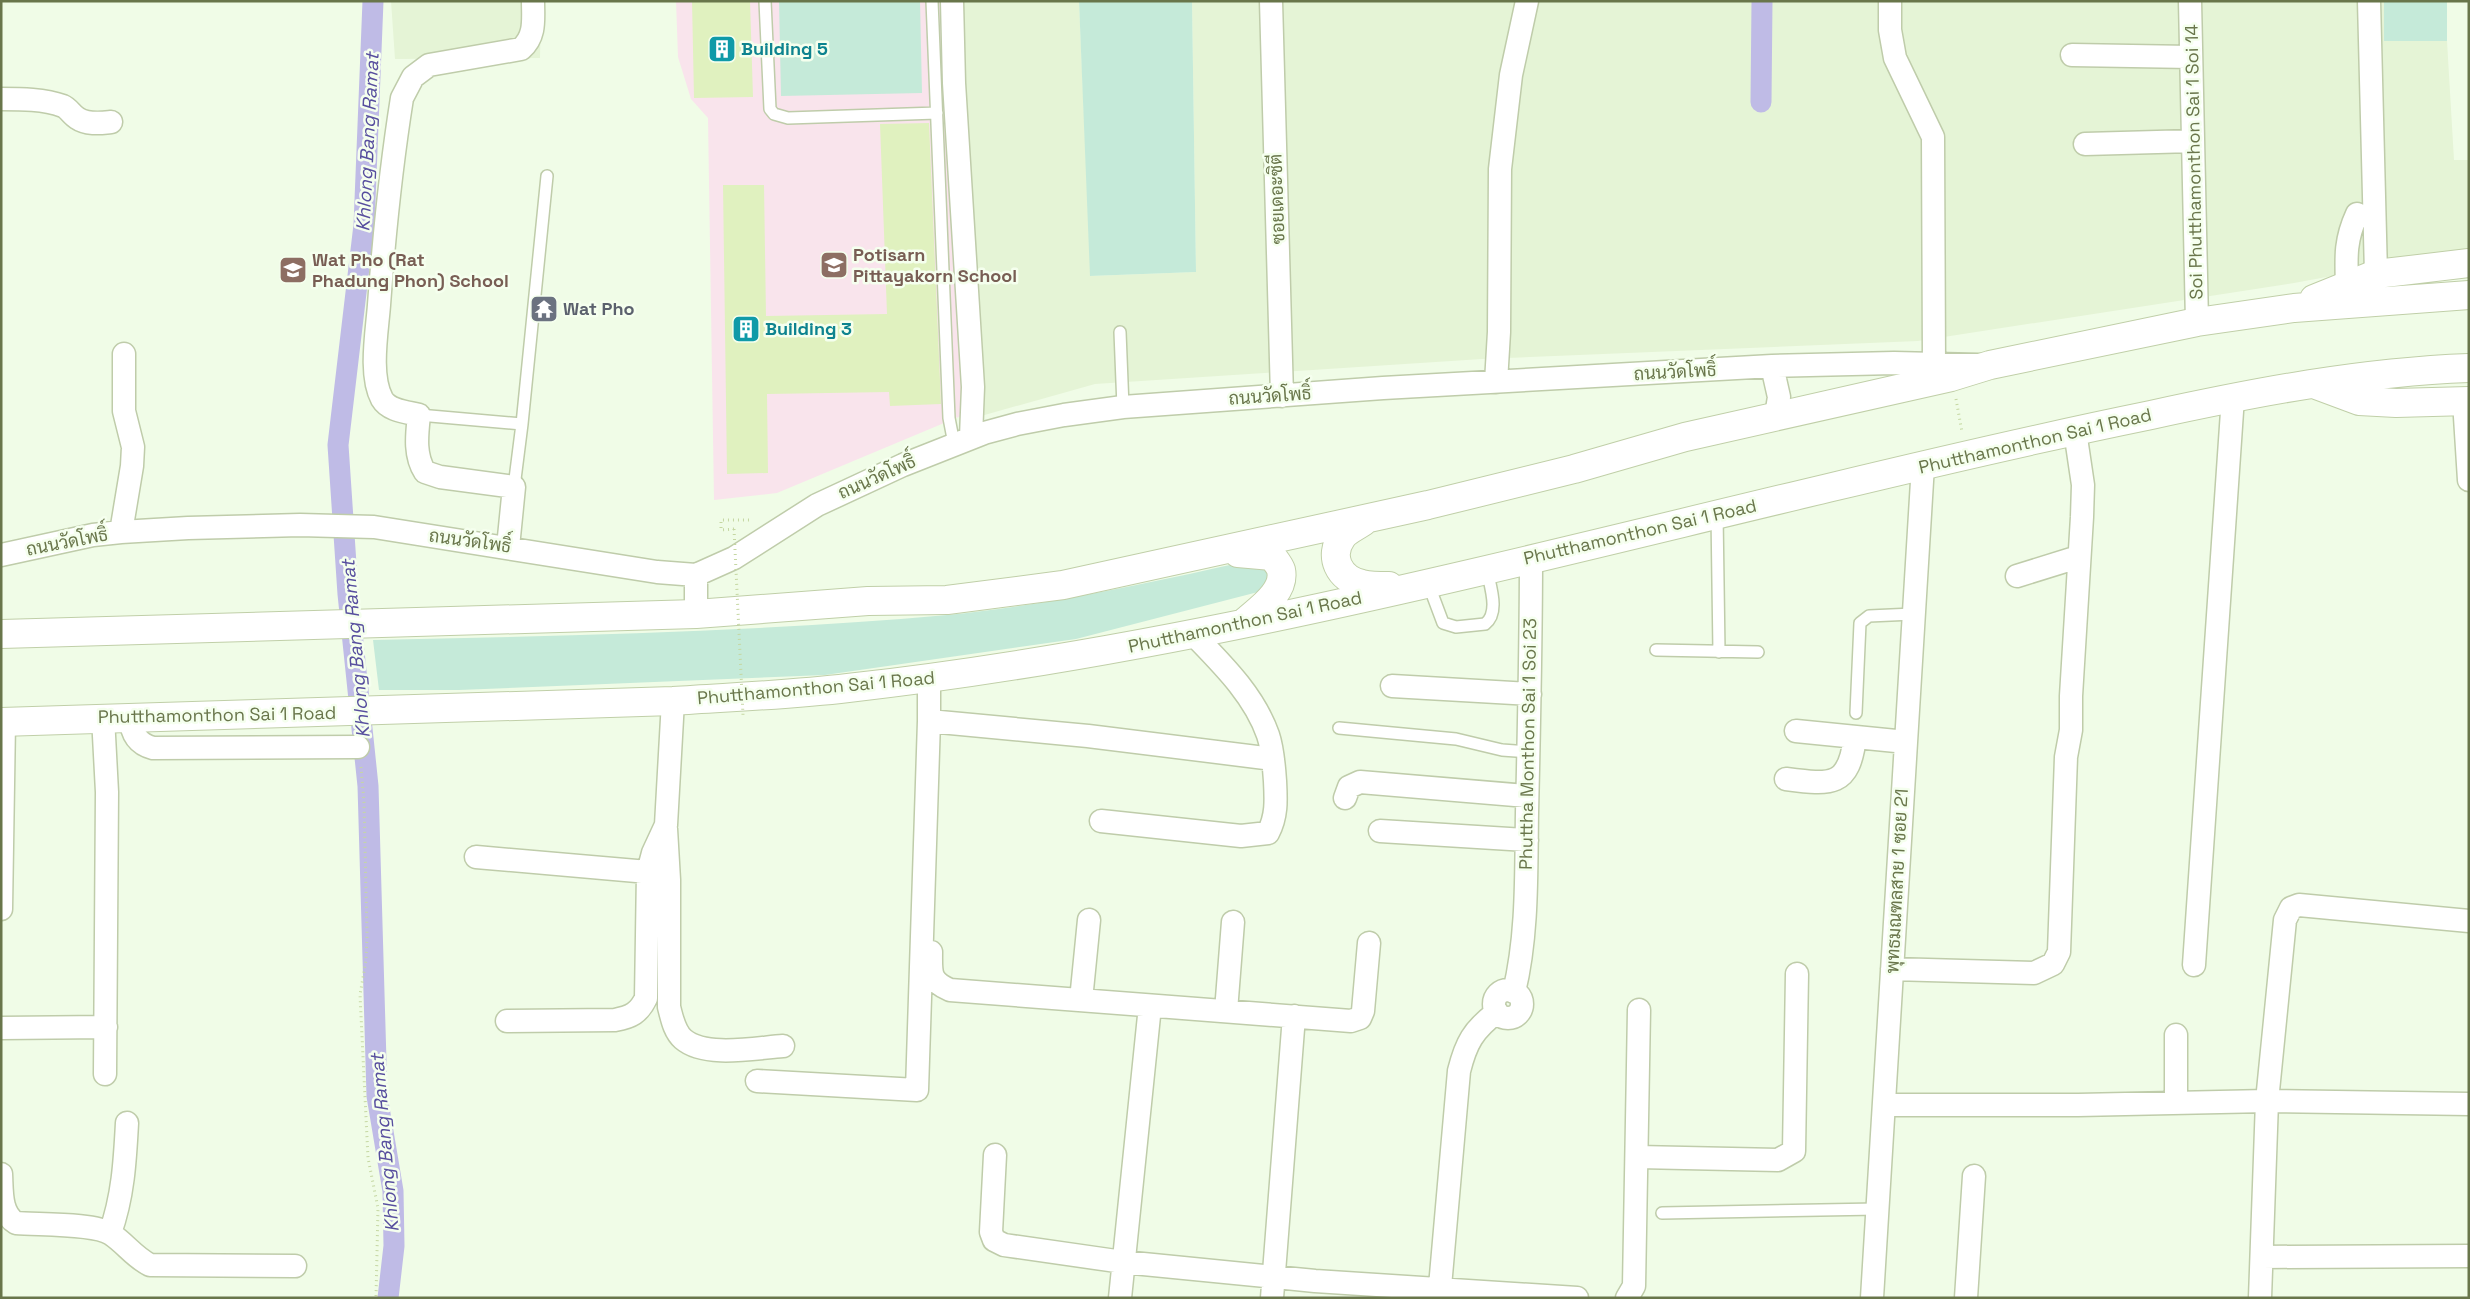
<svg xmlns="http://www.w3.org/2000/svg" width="2470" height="1299" font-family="'Space Grotesk',Sarabun,sans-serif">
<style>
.residential{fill:#e5f4d6}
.education{fill:#f9e4ec}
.green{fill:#c5ead9}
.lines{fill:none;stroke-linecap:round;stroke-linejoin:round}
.canal{stroke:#bfbbe6;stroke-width:21}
.building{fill:#e0f1bf}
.service-casing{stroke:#bfccaa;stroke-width:14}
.minor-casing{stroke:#bfccaa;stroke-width:25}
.secondary-casing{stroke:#c0cfa8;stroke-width:30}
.path{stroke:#c5d7a2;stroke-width:3;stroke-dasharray:1 4;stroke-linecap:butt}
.service{stroke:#fff;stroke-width:11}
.minor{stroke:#fff;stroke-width:22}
.secondary{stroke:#fff;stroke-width:28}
.path-bridge{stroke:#c5d7a2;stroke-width:3;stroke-dasharray:1 4;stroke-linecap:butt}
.labels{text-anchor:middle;stroke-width:5;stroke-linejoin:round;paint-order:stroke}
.culture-label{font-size:18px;font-weight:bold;fill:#0d838f;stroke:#f5ffee;text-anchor:start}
.street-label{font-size:18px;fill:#69764b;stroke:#f5ffee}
.education-label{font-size:18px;font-weight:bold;fill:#785e54;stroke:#f5ffee;text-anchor:start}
.worship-label{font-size:18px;font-weight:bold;fill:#5b616d;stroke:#f5ffee;text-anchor:start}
.water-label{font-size:19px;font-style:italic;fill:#574e9e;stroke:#f5ffee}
</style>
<rect width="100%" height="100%" fill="#f0fce7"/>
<path class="residential" d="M391,1H541L540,58L395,59Z
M946,1H1079L1091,276L1196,272L1192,1H2384V41H2447L2454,160H2469V253L2446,255L2294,283L1918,341L1482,359L1095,384L981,416Z"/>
<path class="education" d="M676,1H946L968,413L777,493L714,500L708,118L691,99L678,57Z"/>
<path class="green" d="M779,1H920L922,93L781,96Z
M1079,1H1192L1196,272L1090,276Z
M2384,1H2447V41H2384Z
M1248,561L1267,568C1270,580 1267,585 1258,592L1076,639L825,675L459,690H379L373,640C565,636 757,632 947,615C1049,605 1149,583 1248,561Z"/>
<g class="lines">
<path class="canal" d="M373,1L364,225L338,445L348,594L368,786L377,1096L393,1191L394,1246L388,1298
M1761,102L1762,1"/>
</g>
<path class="building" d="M692,1H750L753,97L694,98Z
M929,123L941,404L890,406L889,392L767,394L768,473L727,474L723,185H764L766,316L887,314L880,124Z"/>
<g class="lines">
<defs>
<path id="service" d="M765,1L770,109L774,114L788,118L937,113
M932,1L949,418L954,444
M1120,332L1123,407
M419,415L522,424L547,176
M514,487L522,424
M1717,514L1719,652
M1428,583L1443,623L1456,627L1485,624C1500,613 1490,586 1487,570
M1656,650L1758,652
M1856,713L1860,623L1869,616L1913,614
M1339,728L1456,739L1502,750L1529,752
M1662,1213L1877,1209"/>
<path id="minor" d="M952,1L954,83L973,387L971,437
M1271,1L1282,396
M1890,1V30L1895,58L1933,137L1934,363
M2190,1L2197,322
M2369,1L2376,274
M2072,55L2191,57
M1,99C21,99 44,99 63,106C68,108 72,115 77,118C87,125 101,123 111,122
M2085,144L2193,141
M2347,285C2346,257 2345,240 2357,214
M1772,366L1779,397L1776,416
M1496,382L1499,332L1500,169L1511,75L1527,1
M2464,401L2469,480
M121,532L132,466L133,447L124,411V354
M508,547L514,487L440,477L425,472C414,455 417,434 419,415C407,412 389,411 382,399C369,375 377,332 379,305C384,236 391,167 402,98L413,77L429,65L521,49C536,36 533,19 533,1
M1,555L93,535L121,532L188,528L300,525L374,527L657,572L696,575L734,558L817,505L903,465L984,433L1017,424L1064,415L1123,407L1383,388L1772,366L1894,363L1979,365
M2017,576L2078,557
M696,614V575
M1392,686L1530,694
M130,716C131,732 137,744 153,748L358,747
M103,717L107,792L105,1074
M929,721L1088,736L1273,759
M1796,731L1906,742
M1786,779C1832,785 1849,787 1855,737
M1345,798L1349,787L1360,782L1527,796
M1101,821L1241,836L1268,833C1277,816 1276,800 1275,781C1274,766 1273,750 1268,735C1254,695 1222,664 1193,634
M666,829L669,880V1007C672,1018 674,1031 683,1039C705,1058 755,1048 783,1046
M1380,831L1527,840
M476,857L648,872L653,853L666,825L673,701
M1,909L4,722
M931,952C931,973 929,981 950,990L1351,1021L1360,1018L1363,1011L1369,943
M2194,965L2233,397
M1892,969L2034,973L2053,964L2059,952L2066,757L2071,730V696L2082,517L2083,485L2075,431
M1494 1004a14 14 0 1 1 28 0a14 14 0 1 1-28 0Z
M1514,992C1528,934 1526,872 1527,813C1529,728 1531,643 1531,558
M1081,1000L1089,920
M1226,1011L1233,922
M507,1021L615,1020C631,1017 639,1013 646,998L648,872
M1,1028L106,1027
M2176,1035V1103
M757,1081L917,1090L929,721V678
M1884,1105H2078L2267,1101L2469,1104
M995,1155L991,1232L994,1240L1004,1245L1123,1262L1315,1281L1577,1298
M1638,1157L1778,1160L1794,1151L1797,974
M1,1174C2,1191 0,1213 16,1223C38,1225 94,1223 111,1234C126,1244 134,1257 150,1265L295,1266
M110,1233C123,1197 125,1161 127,1123
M2262,1257L2469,1256
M1120,1298L1150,1006
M1272,1298L1294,1016
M1439,1298L1459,1071C1466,1043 1473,1030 1497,1012
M1627,1298L1634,1286L1639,1010
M1872,1298L1923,465
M1966,1298L1974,1176
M2260,1298L2267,1101L2285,920L2291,908L2299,905L2469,921"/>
<path id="secondary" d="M2314,299L2376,274L2469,263
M2316,385L2359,401L2396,403L2469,401
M1364,521C1358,526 1347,530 1342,537C1328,556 1339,579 1362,584C1370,586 1380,586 1389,586
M1238,553L1272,556C1275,560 1280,566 1281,570C1286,592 1258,610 1245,622
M1,634L696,614L868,601L947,600L1063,585L1428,505L1574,469L1685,437L1951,377L1990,365L2197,322L2294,308L2469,295
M1,722L673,701C731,697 790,695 848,688C1180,651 1504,565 1828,488C1936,462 2043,437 2151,415C2256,392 2361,372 2469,368"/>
</defs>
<use href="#service" class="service-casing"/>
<use href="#minor" class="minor-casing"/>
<use href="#secondary" class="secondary-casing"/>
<path class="path" d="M1956,399L1962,432
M734,529L721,530V520H751
M361,767L364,801L367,935L366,960L360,995L368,1158L378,1208L376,1298"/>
<use href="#service" class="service"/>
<use href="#minor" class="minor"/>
<use href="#secondary" class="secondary"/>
<path class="path-bridge" d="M734,529L743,715"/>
</g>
<defs>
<symbol id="building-square" viewBox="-11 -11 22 22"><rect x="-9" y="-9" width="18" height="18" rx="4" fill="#0f9aa8" stroke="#f5ffee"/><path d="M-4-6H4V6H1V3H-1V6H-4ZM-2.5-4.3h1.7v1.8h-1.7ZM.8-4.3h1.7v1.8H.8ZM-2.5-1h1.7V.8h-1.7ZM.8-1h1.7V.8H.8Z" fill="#fff"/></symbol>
<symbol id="school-square" viewBox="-11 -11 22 22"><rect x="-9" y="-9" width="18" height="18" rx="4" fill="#8d6e63" stroke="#f5ffee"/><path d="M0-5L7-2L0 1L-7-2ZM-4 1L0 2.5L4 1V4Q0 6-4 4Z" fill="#fff"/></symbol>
<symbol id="temple-square" viewBox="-11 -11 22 22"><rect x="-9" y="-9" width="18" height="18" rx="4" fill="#6b7280" stroke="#f5ffee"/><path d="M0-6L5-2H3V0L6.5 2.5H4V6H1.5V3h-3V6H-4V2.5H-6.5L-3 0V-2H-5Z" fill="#fff"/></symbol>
</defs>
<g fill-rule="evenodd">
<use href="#building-square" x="706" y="33" width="32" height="32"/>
<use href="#school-square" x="818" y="249" width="32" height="32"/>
<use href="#school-square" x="277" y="254" width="32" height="32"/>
<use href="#temple-square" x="528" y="293" width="32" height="32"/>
<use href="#building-square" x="730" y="313" width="32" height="32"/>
</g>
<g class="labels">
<g class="culture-label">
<text x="741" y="55">Building 5</text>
<text x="765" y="335">Building 3</text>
</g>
<g class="street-label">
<text transform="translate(2194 162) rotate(-91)" y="6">Soi Phutthamonthon Sai 1 Soi 14</text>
<text transform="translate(1277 199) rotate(-92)" y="6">ซอยเดอะซิตี</text>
<text transform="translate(1675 372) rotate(-3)" y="6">ถนนวัดโพธิ์</text>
<text transform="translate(1270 396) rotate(-4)" y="6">ถนนวัดโพธิ์</text>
<text transform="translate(2035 441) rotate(-13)" y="6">Phutthamonthon Sai 1 Road</text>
<text transform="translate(877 477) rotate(-24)" y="6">ถนนวัดโพธิ์</text>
<text transform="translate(1640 532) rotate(-13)" y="6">Phutthamonthon Sai 1 Road</text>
<text transform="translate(470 541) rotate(8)" y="6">ถนนวัดโพธิ์</text>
<text transform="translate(67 542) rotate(-11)" y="6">ถนนวัดโพธิ์</text>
<text transform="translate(1245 622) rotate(-12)" y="6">Phutthamonthon Sai 1 Road</text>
<text transform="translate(816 688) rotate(-5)" y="6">Phutthamonthon Sai 1 Road</text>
<text transform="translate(217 715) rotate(-1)" y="6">Phutthamonthon Sai 1 Road</text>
<text transform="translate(1528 744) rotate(-89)" y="6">Phuttha Monthon Sai 1 Soi 23</text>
<text transform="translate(1897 881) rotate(-87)" y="6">พุทธมณฑลสาย 1 ซอย 21</text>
</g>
<g class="education-label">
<text x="853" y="261">Potisarn<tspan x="853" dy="21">Pittayakorn School</tspan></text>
<text x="312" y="266">Wat Pho (Rat<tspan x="312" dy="21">Phadung Phon) School</tspan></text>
</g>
<g class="worship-label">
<text x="563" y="315">Wat Pho</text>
</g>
<g class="water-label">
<text transform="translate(367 142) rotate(-87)" y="7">Khlong Bang Ramat</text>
<text transform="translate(355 649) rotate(-95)" y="7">Khlong Bang Ramat</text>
<text transform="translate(384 1143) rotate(-95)" y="7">Khlong Bang Ramat</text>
</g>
</g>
<rect width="2470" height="1299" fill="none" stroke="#69764b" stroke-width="5"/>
</svg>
